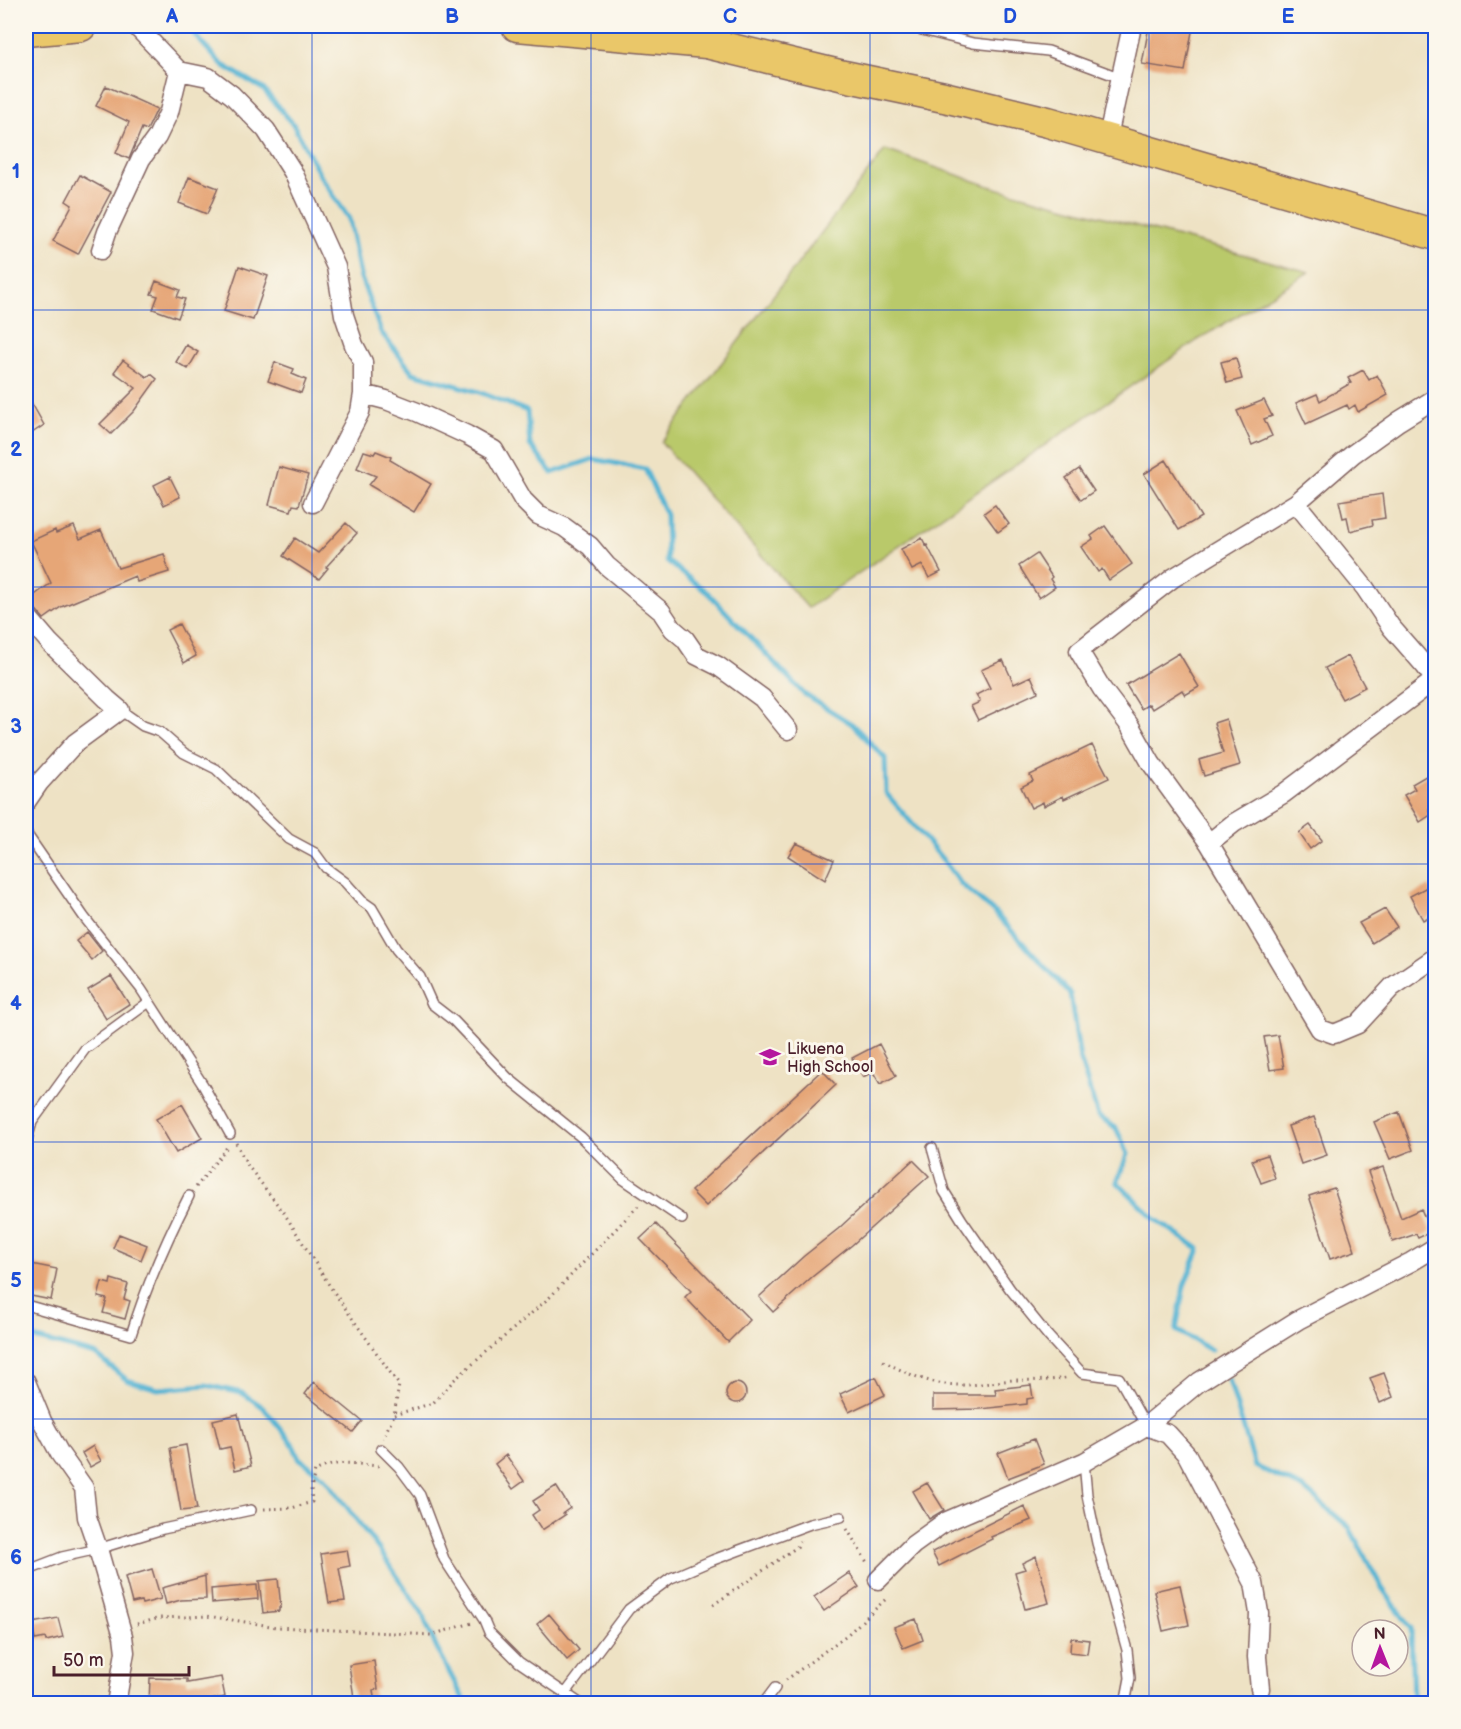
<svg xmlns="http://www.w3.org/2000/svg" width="1461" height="1729" font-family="'Balsamiq Sans',sans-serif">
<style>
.green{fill:#b9c96b;stroke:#82744b;stroke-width:1.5}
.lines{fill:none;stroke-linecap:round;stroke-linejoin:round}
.stream{stroke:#55b4d3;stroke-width:5}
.building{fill:#e6a677}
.lane-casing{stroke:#836361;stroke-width:12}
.street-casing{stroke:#836361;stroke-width:21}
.primary-casing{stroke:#836361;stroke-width:33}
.path{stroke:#836361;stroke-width:3;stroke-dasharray:1.5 4.5;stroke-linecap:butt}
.lane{stroke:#fff;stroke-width:9}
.street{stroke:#fff;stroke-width:18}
.primary{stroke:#eac769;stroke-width:30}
.grid{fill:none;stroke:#1d4ed8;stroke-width:1.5;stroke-opacity:0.55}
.labels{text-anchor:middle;stroke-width:6;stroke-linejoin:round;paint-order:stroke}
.poi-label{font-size:16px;fill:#4a1f2b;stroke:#fbf7ec;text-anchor:start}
.neatline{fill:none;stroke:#1d4ed8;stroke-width:2}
.grid-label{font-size:20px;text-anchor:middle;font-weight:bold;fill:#1d4ed8}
</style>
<rect width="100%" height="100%" fill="#fbf7ec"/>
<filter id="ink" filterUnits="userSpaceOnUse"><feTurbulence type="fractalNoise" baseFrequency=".0167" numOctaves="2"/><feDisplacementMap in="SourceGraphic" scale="12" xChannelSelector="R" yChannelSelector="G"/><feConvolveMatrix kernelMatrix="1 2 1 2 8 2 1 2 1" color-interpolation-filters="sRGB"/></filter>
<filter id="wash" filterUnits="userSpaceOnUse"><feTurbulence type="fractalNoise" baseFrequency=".008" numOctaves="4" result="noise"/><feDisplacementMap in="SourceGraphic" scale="24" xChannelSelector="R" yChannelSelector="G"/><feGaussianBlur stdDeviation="1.35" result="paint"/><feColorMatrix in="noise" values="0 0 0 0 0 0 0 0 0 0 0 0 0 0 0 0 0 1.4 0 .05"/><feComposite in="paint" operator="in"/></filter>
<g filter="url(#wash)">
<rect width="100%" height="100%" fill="#eee2c4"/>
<path class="green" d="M885,150L992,187L1309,272L1198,340L808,608L661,442Z"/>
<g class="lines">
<path class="stream" d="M194,34L221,64L263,89L293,124L321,177L349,219L360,275L381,332L413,373L479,392L527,411L530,445L552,473L593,459L645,469L666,515L667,561L708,593L804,694L852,724L885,758L886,793L944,861L961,884L995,913L1070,994L1080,1059L1098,1116L1116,1128L1128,1154L1117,1182L1155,1219L1199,1249L1184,1286L1176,1330L1211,1350
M26,1336L95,1354L127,1380L158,1389L206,1385L242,1393L263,1407L292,1443L299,1458L325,1478L378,1548L422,1613L436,1647L466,1704
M1229,1380L1255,1466L1303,1488L1349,1527L1382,1588L1411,1628L1413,1704"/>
</g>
<g id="blocks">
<path class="building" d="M1149,26H1193L1185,71L1142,64Z
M106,86L157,109L147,130L142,128L129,159L116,153L129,122L96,106Z
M80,175L111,192L78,254L53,241L72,205L66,201Z
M189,177L218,188L207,214L179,203Z
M239,266L268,276L253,320L224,311Z
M156,281L180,290L177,297L185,299L178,318L153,309L158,296L151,294Z
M186,345L198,352L188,369L176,362Z
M1236,358L1242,379L1227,383L1221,362Z
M123,360L147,377L151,374L157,379L134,411L111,434L100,424L136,388L114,372Z
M275,362L294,369L292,374L306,380L301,393L268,381Z
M1363,370L1369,380L1377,375L1388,395L1358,412L1355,405L1349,409L1347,405L1306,424L1296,403L1317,394L1320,401L1351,383L1348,378Z
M26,393L44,425L32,433L26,422Z
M1264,400L1272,416L1264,419L1272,436L1252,445L1237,411Z
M364,451L374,454L376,451L391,457L390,460L431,484L414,512L369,485L376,476L357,468Z
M1166,460L1201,517L1179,530L1144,474Z
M279,467L308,475L299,506L293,505L291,511L269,505Z
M1079,469L1094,491L1081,500L1066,478Z
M170,477L180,497L164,505L154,485Z
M1382,494L1385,518L1372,520L1373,525L1350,531L1347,517L1343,518L1339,501Z
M995,505L1009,524L998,532L984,513Z
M346,523L357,533L326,567L328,568L319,579L283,556L295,538L318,553Z
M74,526L80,539L101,530L118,568L164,554L169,572L137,582L135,576L61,607L44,619L28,600L51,583L31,541L55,530L56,533Z
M1105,526L1132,564L1109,580L1102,569L1098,572L1081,547L1093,539L1091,536Z
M922,538L926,546L927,545L941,572L929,578L922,565L912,570L901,549Z
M1037,554L1052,577L1050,579L1055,587L1039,598L1019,566Z
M179,624L196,656L184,663L167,630Z
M1179,653L1199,687L1185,695L1182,690L1152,709L1149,704L1141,709L1126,685Z
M1348,656L1365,687L1342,699L1325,668Z
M1003,660L1014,684L1031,676L1038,692L978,720L971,706L980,702L976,695L990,688L981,670Z
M1226,719L1240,765L1204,776L1199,760L1223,753L1214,723Z
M1092,745L1109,778L1064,799L1063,796L1044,806L1043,802L1031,808L1021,787L1033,781L1030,775Z
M1436,770V807L1429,810L1432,814L1420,822L1404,795L1415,789L1412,784Z
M1310,825L1322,840L1310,849L1299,833Z
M796,843L834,860L825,880L788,856Z
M1429,886L1436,898V913L1423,920L1410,896Z
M1385,909L1397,927L1372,943L1359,923Z
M87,932L102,951L92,960L76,941Z
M111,976L129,1004L106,1019L88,990Z
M1278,1035L1284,1068L1270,1070L1264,1037Z
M879,1044L896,1076L880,1084L873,1072L863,1077L852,1058Z
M822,1070L836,1085L706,1206L691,1191Z
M182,1104L202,1138L176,1153L156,1119Z
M1399,1112L1413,1150L1390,1159L1374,1122Z
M1314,1117L1327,1155L1301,1164L1288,1126Z
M1267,1155L1275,1178L1261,1183L1252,1160Z
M913,1160L929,1176L852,1245L812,1277L773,1312L759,1297L804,1256L838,1229Z
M1383,1167L1401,1218L1421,1209L1431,1232L1418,1238L1416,1234L1393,1242L1368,1172Z
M1334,1188L1355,1251L1330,1259L1309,1196Z
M656,1224L750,1320L728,1342L685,1297L691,1291L640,1239Z
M119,1234L147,1245L141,1260L113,1248Z
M26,1263L57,1269L51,1300L26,1295Z
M111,1279L128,1284L124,1299L130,1301L125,1319L103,1313L107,1299L98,1297L102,1282L110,1284Z
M1384,1373L1393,1397L1380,1403L1370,1378Z
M876,1377L885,1395L849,1412L840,1394Z
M314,1382L362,1421L353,1432L305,1394Z
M726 1393a10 10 0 1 1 20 0a10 10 0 1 1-20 0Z
M1031,1385L1033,1398L1027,1399V1404L980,1409L933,1410V1395H996L995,1389Z
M238,1414L251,1466L235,1470L230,1447L220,1449L213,1420Z
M1034,1439L1044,1464L1008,1478L998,1453Z
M186,1445L197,1509L181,1511L170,1448Z
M93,1446L101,1461L90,1467L82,1453Z
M506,1455L524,1481L513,1489L495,1464Z
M927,1483L944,1510L929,1519L913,1491Z
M556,1486L570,1508L563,1513L565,1515L542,1530L532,1515L539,1510L533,1501Z
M1024,1506L1031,1520L991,1537L992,1539L939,1566L932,1552Z
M347,1550L350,1566L339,1568L345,1601L329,1603L321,1554Z
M1036,1556L1049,1603L1025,1609L1015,1572L1025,1569L1022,1563Z
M152,1569L161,1599L142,1604L141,1601L132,1603L125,1577Z
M849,1573L859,1587L824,1611L814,1597Z
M205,1576L206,1599L181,1600L166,1604L162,1588Z
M278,1579L281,1608H279V1611L263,1613L259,1581Z
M257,1585L258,1599L212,1603L211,1589Z
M1180,1585L1189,1625L1163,1631L1154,1591Z
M549,1614L579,1650L567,1660L537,1624Z
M58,1618L63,1637L46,1641L45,1638L35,1640L32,1623Z
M916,1619L923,1640L903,1648L894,1627Z
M1071,1638L1089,1640L1087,1654L1070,1652Z
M374,1661L378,1689L373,1690L375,1704H355L349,1665Z
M221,1677L225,1697L210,1700L211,1704H149L150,1678L187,1679V1683Z"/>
</g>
</g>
<g filter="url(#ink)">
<use href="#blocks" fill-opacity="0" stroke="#836361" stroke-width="1.5"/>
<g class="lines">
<defs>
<path id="lane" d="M906,26L973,43L1048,51L1121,78
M120,710L143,726L160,732L184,753L216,769L289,839L315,853L326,868L345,882L362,901L372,908L396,949L420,977L432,1004L454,1021L508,1078L581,1137L623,1179L682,1219
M26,833L84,917L141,989L203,1085L230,1134
M26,1143L32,1122L85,1049L149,1002
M932,1148L944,1191L962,1220L1010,1289L1049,1337L1082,1373L1119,1378L1146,1426
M26,1305L131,1335C146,1287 166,1241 189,1196
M381,1449L399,1467L420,1495L444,1559L484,1620L489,1632L519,1662L581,1704
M1084,1462L1087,1495L1097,1543L1127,1650L1130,1678L1125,1704
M26,1571L62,1557L98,1549L163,1529L251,1510
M565,1694L629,1609L671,1578L713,1560L810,1524L841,1517
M763,1704L775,1688"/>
<path id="street" d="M136,26L179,71L208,77L232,95L266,130L293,172L336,267L344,315L354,345L363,362V394L360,412L313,503
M1107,141L1132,26
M101,250L107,232L141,159L157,137L169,112L179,71
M363,394L386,400L417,412L467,435L494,450L523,500L538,515L564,527L590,546L607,566L661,611L673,629L685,639L696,655L718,666L762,698L788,730
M1436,398L1399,421L1353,454L1296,503L1173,578L1079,651L1102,689L1130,726L1151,763L1209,843L1320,1029L1334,1034L1358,1024L1392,987L1436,957
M1296,503L1365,588L1391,627L1425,666L1434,679
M26,615L50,643L107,699L120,710L75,743L39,783L26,802
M1209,843L1234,823L1283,794L1436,679
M26,1382L42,1421L60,1454L84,1488L87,1517L98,1549L123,1636L125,1652L116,1704
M1146,1426L1168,1434L1187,1455L1254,1583L1259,1613L1257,1657L1260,1689
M878,1580L913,1545L945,1522L1084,1462L1146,1426L1199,1382L1298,1320L1411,1262L1436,1247"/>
<path id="primary" d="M517,26L706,43L844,76L944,97L1048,122L1436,235
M26,31L81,26"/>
</defs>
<use href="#lane" class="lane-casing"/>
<use href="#street" class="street-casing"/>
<use href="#primary" class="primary-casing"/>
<path class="path" d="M236,1143L248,1166L284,1213L331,1288L399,1385L394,1415L383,1438
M196,1187L227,1147
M883,1361C919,1380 940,1388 981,1384C992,1383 1002,1381 1013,1380C1034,1380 1047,1382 1069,1377
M394,1415L433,1403L454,1380L549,1298L640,1204
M264,1509L292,1508L312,1502L311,1488L315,1471C339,1459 354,1464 379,1466
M847,1529L868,1564
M713,1605L797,1547L800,1541
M137,1624L160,1618L207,1616L277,1627L431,1635L472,1623
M786,1680L848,1634L886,1599L884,1597"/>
<use href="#lane" class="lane"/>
<use href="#street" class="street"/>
<use href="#primary" class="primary"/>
</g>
</g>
<path class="grid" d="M312,26V1704M591,26V1704M870,26V1704M1149,26V1704M26,310H1436M26,587H1436M26,864H1436M26,1142H1436M26,1419H1436"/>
<defs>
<symbol id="school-bare" viewBox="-9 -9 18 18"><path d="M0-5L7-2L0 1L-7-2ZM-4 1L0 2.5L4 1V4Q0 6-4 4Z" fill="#b5179e" stroke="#fbf7ec" stroke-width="2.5" paint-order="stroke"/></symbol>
</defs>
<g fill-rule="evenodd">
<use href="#school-bare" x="755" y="1042" width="30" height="30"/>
</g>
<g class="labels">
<g class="poi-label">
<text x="787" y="1054">Likuena<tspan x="787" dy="18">High School</tspan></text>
</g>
</g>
<rect width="1461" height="1729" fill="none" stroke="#fbf7ec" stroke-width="66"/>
<g transform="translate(1380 1648) rotate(359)"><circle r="28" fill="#fbf7ec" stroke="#b4a19f" stroke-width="1.5"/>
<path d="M0-4.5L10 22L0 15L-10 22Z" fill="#b5179e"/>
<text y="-9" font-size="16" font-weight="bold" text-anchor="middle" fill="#4a1f2b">N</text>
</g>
<path d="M54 1666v9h135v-9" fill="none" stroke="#4a1f2b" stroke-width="3"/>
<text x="63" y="1666" font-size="18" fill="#4a1f2b" stroke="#fbf7ec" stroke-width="4.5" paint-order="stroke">50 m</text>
<rect x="33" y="33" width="1395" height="1663" class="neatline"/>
<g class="grid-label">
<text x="172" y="23">A</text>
<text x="452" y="23">B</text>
<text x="730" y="23">C</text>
<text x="1010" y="23">D</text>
<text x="1288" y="23">E</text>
<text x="16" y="178">1</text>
<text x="16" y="456">2</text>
<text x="16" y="733">3</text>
<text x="16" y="1010">4</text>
<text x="16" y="1287">5</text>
<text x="16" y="1564">6</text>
</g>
</svg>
